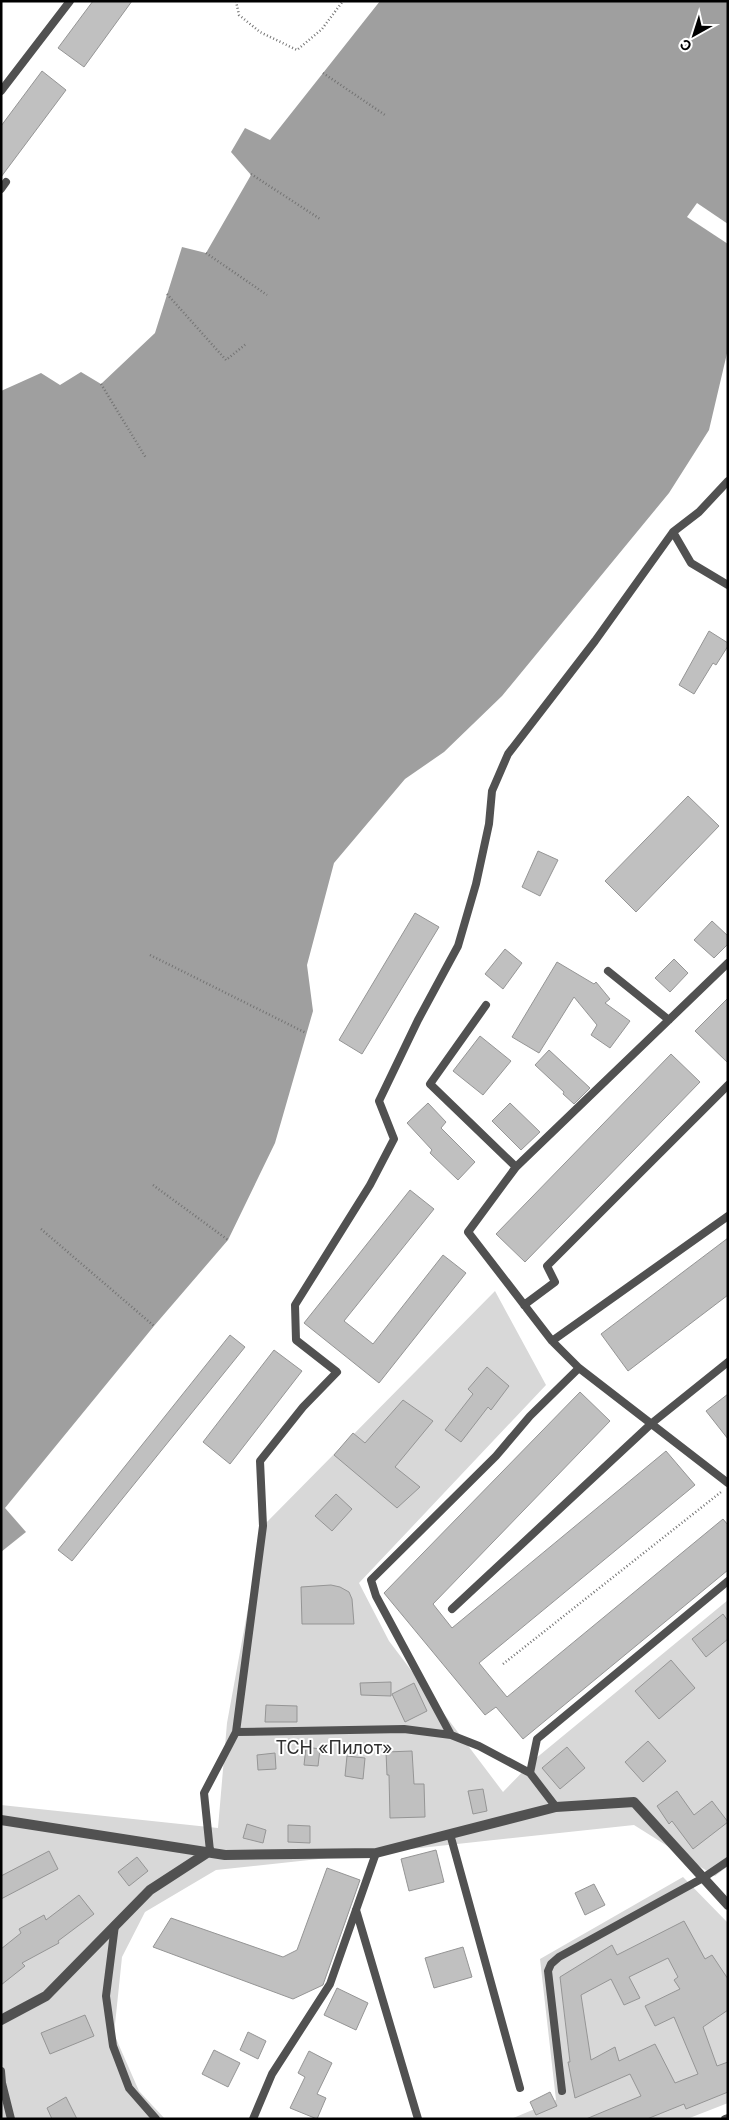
<svg xmlns="http://www.w3.org/2000/svg" width="729" height="2120" font-family="Inter,sans-serif">
<style>
.green{fill:#d8d8d8}
.water{fill:#9f9f9f}
.pier{fill:#fff}
.building{fill:#c0c0c0;stroke:#959595;fill-rule:evenodd}
.lines{fill:none;stroke-linecap:round;stroke-linejoin:round}
.path{stroke:#737373;stroke-width:2.5;stroke-dasharray:1 2.5;stroke-linecap:butt}
.service{stroke:#515151;stroke-width:8}
.minor{stroke:#515151;stroke-width:10}
.labels{text-anchor:middle;stroke-width:4;stroke-linejoin:round;paint-order:stroke}
.park-label{font-size:18px;fill:#2f2f2f;stroke:#fff}
</style>
<rect width="100%" height="100%" fill="#fff"/>
<path class="green" d="M495,1291L546,1385L359,1583L389,1641L503,1792L535,1759L728,1600V1866L715,1876L634,1825L216,1870L145,1912L122,1957L114,2034L139,2091L165,2119H1V1805L218,1828L227,1723L263,1526Z
M683,1877L728,1923V2103L687,2119H511L556,2100L540,1959Z"/>
<path class="water" d="M380,1H728V349L709,430L669,493L502,696L444,752L405,779L334,863L307,965L313,1011L275,1143L228,1240L154,1326L5,1508L26,1532L1,1552V391L41,373L60,385L81,372L101,384L155,333L182,247L206,253L251,175L231,152L245,128L270,140Z"/>
<path class="pier" d="M697,203L728,224V244L687,217Z"/>
<path class="building" d="M93,1H132L84,67L58,48Z
M42,71L66,90L1,177V126Z
M709,631L728,643V646L716,665L713,663L694,694L679,685Z
M688,796L719,826L636,912L605,881Z
M538,851L558,860L540,896L522,887Z
M415,913L439,927L362,1054L339,1040Z
M712,921L728,936V944L714,958L694,940Z
M505,949L522,963L503,989L485,974Z
M674,959L688,973L670,992L655,978Z
M557,962L594,984L596,982L610,999L605,1003L630,1021L610,1048L591,1035L597,1025L574,997L539,1053L512,1037Z
M728,998V1063L695,1031Z
M480,1036L511,1061L483,1095L453,1071Z
M549,1050L590,1088L574,1104L563,1094L564,1092L535,1065Z
M671,1054L700,1082L525,1262L496,1234Z
M428,1103L446,1122L441,1128L475,1162L458,1180L430,1153L432,1150L407,1123Z
M510,1103L540,1132L521,1150L492,1121Z
M410,1190L434,1209L344,1321L373,1344L443,1255L466,1273L379,1383L304,1323Z
M728,1238V1295L628,1371L601,1334Z
M230,1335L245,1347L72,1561L58,1550Z
M274,1350L302,1371L230,1464L203,1442Z
M487,1367L509,1386L491,1410L488,1407L461,1442L445,1430L473,1394L468,1389Z
M580,1392L610,1421L433,1604L452,1628L666,1451L695,1485L479,1663L507,1697L723,1519L728,1525V1570L523,1739L496,1707L485,1715L384,1593Z
M728,1394V1439L706,1411Z
M403,1400L433,1421L395,1467L420,1487L397,1508L334,1455L353,1433L365,1443Z
M336,1494L352,1509L332,1531L315,1516Z
M331,1585L340,1587L349,1592L352,1599L354,1624H302L301,1587Z
M723,1614L728,1621V1639L706,1657L692,1639Z
M671,1660L695,1688L659,1719L635,1691Z
M391,1682V1696L361,1695L360,1683Z
M414,1683L427,1711L405,1722L392,1694Z
M266,1705L297,1706V1722H265Z
M648,1741L666,1761L643,1782L625,1762Z
M306,1747L320,1749L318,1766L304,1765Z
M567,1747L585,1768L560,1789L542,1768Z
M412,1751L414,1784H424L425,1817L390,1818L389,1775H387L386,1752Z
M275,1753L276,1769L258,1770L257,1755Z
M347,1756L365,1758L363,1779L345,1776Z
M483,1789L487,1811L473,1814L468,1791Z
M677,1791L694,1815L712,1801L728,1822L693,1849L672,1821L669,1824L657,1806Z
M247,1824L266,1830L263,1843L243,1838Z
M288,1825L310,1826V1843L288,1842Z
M436,1850L444,1882L409,1891L401,1859Z
M49,1851L58,1869L1,1899V1876Z
M137,1857L148,1871L129,1886L118,1872Z
M327,1868L360,1880L324,1982L323,1985L293,1999L153,1947L171,1918L283,1957L297,1950Z
M594,1884L605,1905L585,1915L575,1893Z
M79,1895L94,1914L58,1941L59,1943L22,1963L25,1966L1,1985V1949L21,1933L19,1929L44,1915L46,1920Z
M684,1921L705,1959L712,1955L728,1979V2010L703,2027L717,2066L728,2062V2092L686,2109L684,2104L647,2119H586L641,2096L630,2074L575,2098L568,2062H570L560,1977L612,1945L617,1955ZM668,1958L678,1977L674,1980L680,1989L645,2006L655,2026L674,2017L698,2074L675,2083L655,2044L619,2061L615,2047L591,2060L581,1995L611,1979L624,2005L640,1998L629,1977Z
M463,1947L472,1977L434,1988L425,1958Z
M337,1988L368,2003L356,2030L324,2015Z
M85,2015L94,2036L50,2054L41,2033Z
M248,2032L266,2041L258,2059L240,2050Z
M214,2050L240,2063L228,2087L202,2074Z
M309,2051L332,2063L317,2094L326,2098L317,2119L290,2108L305,2077L298,2073Z
M550,2092L557,2106L536,2115L530,2102Z
M66,2097L77,2119H52L47,2108Z"/>
<g class="lines">
<path class="path" d="M236,1L239,15L260,32L297,50L322,29L343,1
M323,73L385,115
M251,174L320,219
M206,253L267,295
M167,294L226,360L246,344
M101,384L146,458
M150,955L306,1033
M153,1185L228,1240
M41,1229L154,1326
M503,1664L721,1492"/>
<path class="service" d="M1,91L70,1
M1,189L6,182
M673,532L691,563L728,585
M728,963L516,1167L468,1232L552,1341L579,1368L728,1483
M608,971L669,1020
M486,1005L430,1084L516,1167
M524,1305L555,1282L547,1266L728,1085
M552,1341L728,1216
M452,1609L652,1423L728,1362
M236,1732L404,1729L451,1735
M530,1773L537,1739L728,1581
M556,1807L530,1773L479,1746L451,1735L376,1596L371,1580L496,1456L530,1416L579,1368
M450,1834L520,2088
M210,1851L204,1793L236,1732L263,1526L260,1461L303,1407L337,1372L296,1340L295,1305L370,1185L394,1139L379,1101L418,1020L458,946L476,884L489,824L492,791L508,754L595,641L673,532L699,512L728,481
M356,1910L418,2119
M115,1925L106,1996L113,2046L129,2088L156,2119
M1,2071L2,2083L11,2119
M562,2091L548,1971L551,1964L559,1957L703,1878L728,1861
M253,2119L272,2074L330,1984L376,1853
M725,2119L728,2118"/>
<path class="minor" d="M1,1820L225,1855L376,1853L556,1807L634,1802L728,1905
M1,2020L46,1996L150,1890L210,1851"/>
</g>
<g class="labels">
<g class="park-label">
<text x="334" y="1754">ТСН «Пилот»</text>
</g>
</g>
<rect width="729" height="2120" fill="none" stroke="#000000" stroke-width="5"/>
<g transform="translate(694 35) rotate(219)" stroke="#ffffff" stroke-width="4" paint-order="stroke">
<path d="M0-4L9 19L0 12L-9 19Z" fill="#000000"/>
<text y="-8" font-size="14" font-weight="bold" text-anchor="middle" fill="#000000">С</text>
</g>
</svg>
